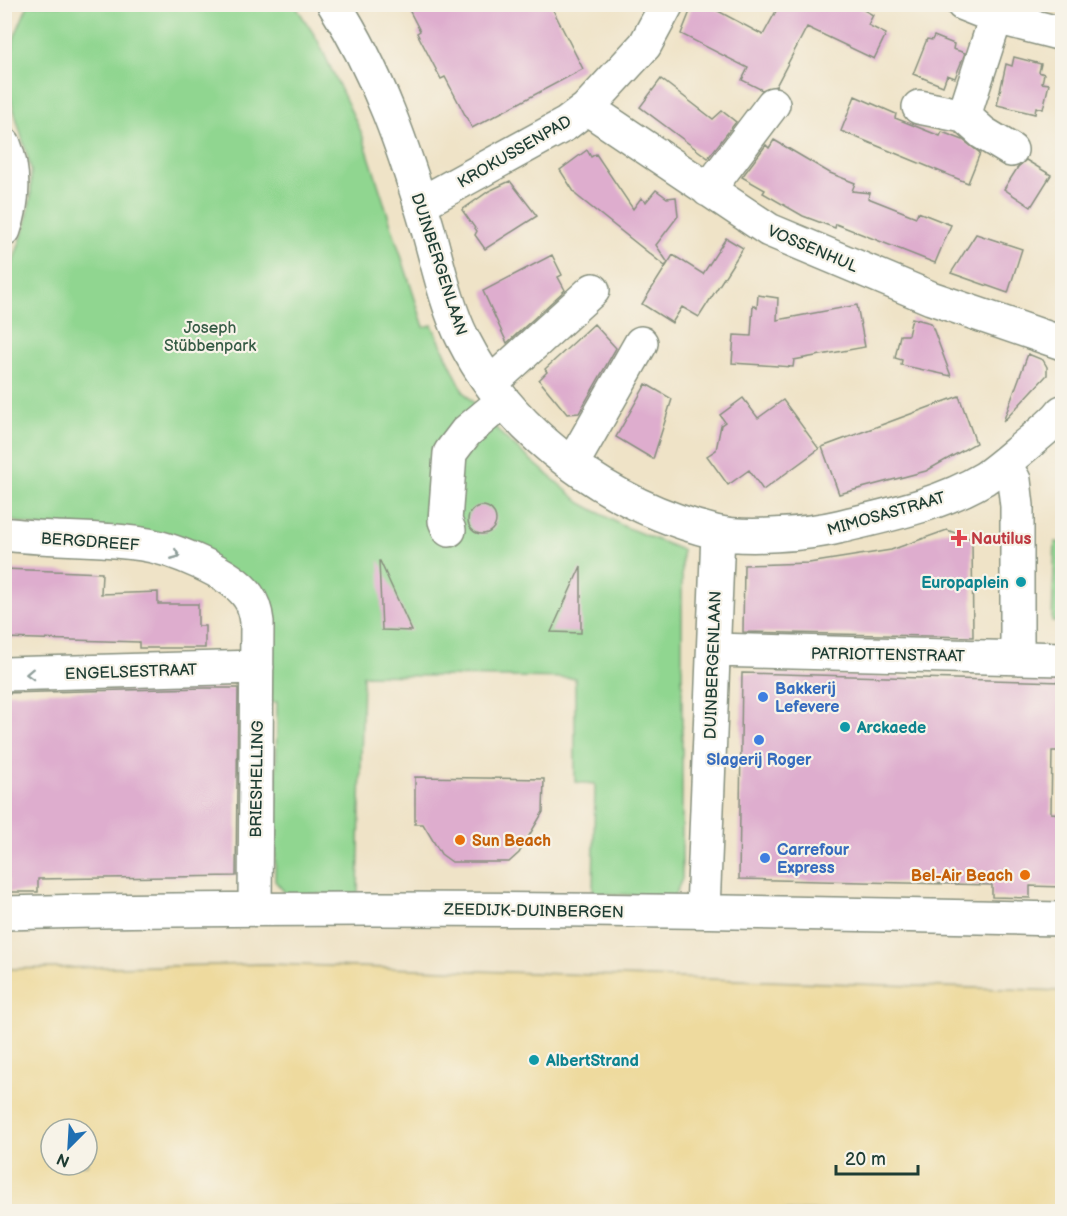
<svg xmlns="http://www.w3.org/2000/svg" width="1067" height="1216" font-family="'Balsamiq Sans',sans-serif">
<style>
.green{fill:#90d690;stroke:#588a62;stroke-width:1.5}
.sand{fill:#eeda9e;stroke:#868c69;stroke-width:1.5;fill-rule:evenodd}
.building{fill:#deadce}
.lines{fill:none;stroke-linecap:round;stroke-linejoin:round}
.minor-casing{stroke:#87907e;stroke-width:36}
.minor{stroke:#fff;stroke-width:33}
.oneway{stroke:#8f9e9a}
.health-dot{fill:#e0444e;stroke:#f7f3e8;stroke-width:2}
.culture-dot{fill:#0f9aa8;stroke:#f7f3e8;stroke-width:2}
.shop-dot{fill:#3f7fe0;stroke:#f7f3e8;stroke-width:2}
.food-dot{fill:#e8710a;stroke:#f7f3e8;stroke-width:2}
.labels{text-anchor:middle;stroke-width:4.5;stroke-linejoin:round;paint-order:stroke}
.street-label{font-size:16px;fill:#1f3d34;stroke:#f7f3e8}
.park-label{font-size:16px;fill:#365c46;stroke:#f7f3e8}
.health-label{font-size:16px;font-weight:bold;fill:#be3a42;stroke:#f7f3e8;text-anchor:start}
.culture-label{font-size:16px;font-weight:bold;fill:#0d838f;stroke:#f7f3e8;text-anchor:start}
.shop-label{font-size:16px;font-weight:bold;fill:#366cbe;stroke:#f7f3e8;text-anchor:start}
.food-label{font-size:16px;font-weight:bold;fill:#c56008;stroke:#f7f3e8;text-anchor:start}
</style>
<rect width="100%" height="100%" fill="#f7f3e8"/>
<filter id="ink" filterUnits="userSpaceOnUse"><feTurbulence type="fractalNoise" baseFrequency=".0167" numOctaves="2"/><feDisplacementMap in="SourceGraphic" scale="12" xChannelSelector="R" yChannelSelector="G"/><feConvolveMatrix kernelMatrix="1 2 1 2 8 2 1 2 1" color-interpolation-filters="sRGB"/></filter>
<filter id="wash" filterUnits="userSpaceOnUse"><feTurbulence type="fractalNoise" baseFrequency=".008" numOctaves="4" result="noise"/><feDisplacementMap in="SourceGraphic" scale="24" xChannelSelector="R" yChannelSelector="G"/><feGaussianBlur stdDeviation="1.35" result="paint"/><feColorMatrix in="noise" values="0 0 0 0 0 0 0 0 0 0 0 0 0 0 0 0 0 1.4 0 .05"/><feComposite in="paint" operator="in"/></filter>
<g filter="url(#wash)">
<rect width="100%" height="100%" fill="#efe3c7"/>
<path class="green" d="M28,5H295L317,39L362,134L424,327L432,325L463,391L504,437L581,503L623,526L682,550V879L674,897L593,893L595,784L575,782V678L363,675L358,894H286L275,881L277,702H265L243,576L5,519V286L26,224L31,196V169L10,96L9,74L14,38Z
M1055,542L1062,543V622H1052Z"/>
<path class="sand" d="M269,964L1062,991V1211H5V969ZM51,1129H87V1165H51Z"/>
<g id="blocks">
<path class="building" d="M406,4H550L583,69L472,128L445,77L441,79L417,33L420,31Z
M693,4H705L763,35L776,11L762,4H853L873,15L868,25L886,34L874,59L807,27L776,86L762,90L742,80L748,68L681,34Z
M934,36L954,44L953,49L965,53L955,78L947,75L943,86L913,74L927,39L932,40Z
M1014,57L1041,64L1039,72L1044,74L1042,83L1049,84L1043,109L1036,107L1035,114L997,105L1006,64L1012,66Z
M661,79L713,119L722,111L736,122L708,158L640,107Z
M855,96L896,114L895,118L940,136L942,132L963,140L980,153L968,183L841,131Z
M774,140L830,173L855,183L852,191L870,193L868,198L916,217L918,212L951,225L935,263L836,224L835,228L803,216L763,193L765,190L742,177L766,145L769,148Z
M587,150L591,157L596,154L633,209L641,198L646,202L656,190L667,198L676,197L678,216L656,245L668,263L665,266L576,195L560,170Z
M1026,160L1051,175L1031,207L1004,189L1018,167Z
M510,181L537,216L485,249L475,235L477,231L462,210L489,191Z
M976,234L1022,249L1008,293L951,273Z
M726,238L743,248L699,317L682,307L672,323L642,304L673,255L703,274Z
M552,255L562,275L558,277L565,290L507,343L483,291Z
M758,295L778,298L777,320L857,305L865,347L794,360L793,367L732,363L734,335L751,336L753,305L757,308Z
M912,318L931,323L951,376L901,365L902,360L895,358L900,335H908Z
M594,324L616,348L579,413L567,414L539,380L547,372L545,369Z
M1028,354L1043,360L1047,367V375L1003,422Z
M646,384L672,399L653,459L616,437Z
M959,396L976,443L926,471L839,494L822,447Z
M743,398L758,418L783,400L819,449L763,490L749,470L728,485L707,456L716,450L721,425L725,422L720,415Z
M468 520a14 14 0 1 1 28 0a14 14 0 1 1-28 0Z
M947,530L972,539L973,637L743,632L744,565L809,563L891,550Z
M379,561H380L412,631L382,630Z
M581,566V633L551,632Z
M4,569L102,573L101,594L158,592V604H198V626H205V648H139V642L4,638Z
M742,673L1062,682V751H1052L1051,813L1062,814V887L1030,886V898L992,897V885L739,879Z
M205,688H238L236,876L38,879V892H9V880H4V693Z
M415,777L544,779L543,812L519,853L509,862H452L441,854L423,824H415Z"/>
</g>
</g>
<g filter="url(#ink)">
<use href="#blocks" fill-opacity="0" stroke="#87907e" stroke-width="1.5"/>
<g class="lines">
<defs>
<path id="minor" d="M334,4C378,73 404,148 427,226C437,261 447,308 463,339C512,436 611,506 715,532C744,539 809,534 838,527C888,515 940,505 985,478C1001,467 1016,453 1031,441C1041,432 1054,423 1062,412
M963,4L996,17L1062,34
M919,107L964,116L996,17
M587,108L769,230L931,298L1062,343
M964,116L983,133L1011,150
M4,144C15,171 14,202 4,230
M708,190L773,104
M420,204L566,124L587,108L645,45L667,4
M491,383L593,290
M572,464L641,343
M1004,464L1014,480L1017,506V657
M449,530L445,521L450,453L466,432L503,401
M4,534C50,540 97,537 142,544C171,548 231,572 248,596C254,604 256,613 257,622L255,907
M714,650L1062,659
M4,674L257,667
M703,910L718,533
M4,913C357,905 710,910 1062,919"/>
</defs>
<use href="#minor" class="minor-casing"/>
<use href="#minor" class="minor"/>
</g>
<defs><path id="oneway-chevron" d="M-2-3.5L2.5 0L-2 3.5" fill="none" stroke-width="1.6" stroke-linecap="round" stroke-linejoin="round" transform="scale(1.5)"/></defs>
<g class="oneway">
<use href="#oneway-chevron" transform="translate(176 555) rotate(22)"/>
<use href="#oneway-chevron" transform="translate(30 674) rotate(178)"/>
</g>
</g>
<path class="health-dot" d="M956 529h6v6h6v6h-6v6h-6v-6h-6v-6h6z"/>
<g class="culture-dot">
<circle cx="1021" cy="582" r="6"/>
<circle cx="845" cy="727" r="6"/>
<circle cx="534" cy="1060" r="6"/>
</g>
<g class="shop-dot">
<circle cx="763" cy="697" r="6"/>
<circle cx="759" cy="740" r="6"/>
<circle cx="765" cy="858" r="6"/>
</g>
<g class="food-dot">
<circle cx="460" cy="840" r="6"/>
<circle cx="1025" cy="875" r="6"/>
</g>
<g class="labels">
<g class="street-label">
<text transform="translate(514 151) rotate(-30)" y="6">KROKUSSENPAD</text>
<text transform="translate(813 248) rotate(23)" y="6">VOSSENHUL</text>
<text transform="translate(440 264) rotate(72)" y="6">DUINBERGENLAAN</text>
<text transform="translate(886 513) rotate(-16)" y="6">MIMOSASTRAAT</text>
<text transform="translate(90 541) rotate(4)" y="6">BERGDREEF</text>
<text transform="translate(888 654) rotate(1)" y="6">PATRIOTTENSTRAAT</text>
<text transform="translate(712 665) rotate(-88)" y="6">DUINBERGENLAAN</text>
<text transform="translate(131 671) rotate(-2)" y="6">ENGELSESTRAAT</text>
<text transform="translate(256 779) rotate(-89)" y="6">BRIESHELLING</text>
<text transform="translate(534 910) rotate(1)" y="6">ZEEDIJK-DUINBERGEN</text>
</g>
<g class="park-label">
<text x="210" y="333">Joseph<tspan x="210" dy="18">Stübbenpark</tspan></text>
</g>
<g class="health-label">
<text x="971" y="544">Nautilus</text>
</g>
<g class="culture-label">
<text x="1009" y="588" text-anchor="end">Europaplein</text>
<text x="857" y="733">Arckaede</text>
<text x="546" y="1066">AlbertStrand</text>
</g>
<g class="shop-label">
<text x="775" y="694">Bakkerij<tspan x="775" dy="18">Lefevere</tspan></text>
<text x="759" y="765" text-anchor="middle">Slagerij Roger</text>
<text x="777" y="855">Carrefour<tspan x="777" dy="18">Express</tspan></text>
</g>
<g class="food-label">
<text x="472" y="846">Sun Beach</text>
<text x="1013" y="881" text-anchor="end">Bel-Air Beach</text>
</g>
</g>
<rect width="1067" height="1216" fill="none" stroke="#f7f3e8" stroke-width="24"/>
<g transform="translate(69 1147) rotate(204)"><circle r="28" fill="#f7f3e8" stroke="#a1aaa0" stroke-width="1.5"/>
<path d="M0-4.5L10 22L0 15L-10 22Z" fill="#1f6fb2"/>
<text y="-9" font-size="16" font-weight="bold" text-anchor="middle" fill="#1f3d34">N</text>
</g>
<path d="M836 1165v9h82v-9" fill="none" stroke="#1f3d34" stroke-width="3"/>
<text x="845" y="1165" font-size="18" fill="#1f3d34" stroke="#f7f3e8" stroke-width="4.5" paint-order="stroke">20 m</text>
</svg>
